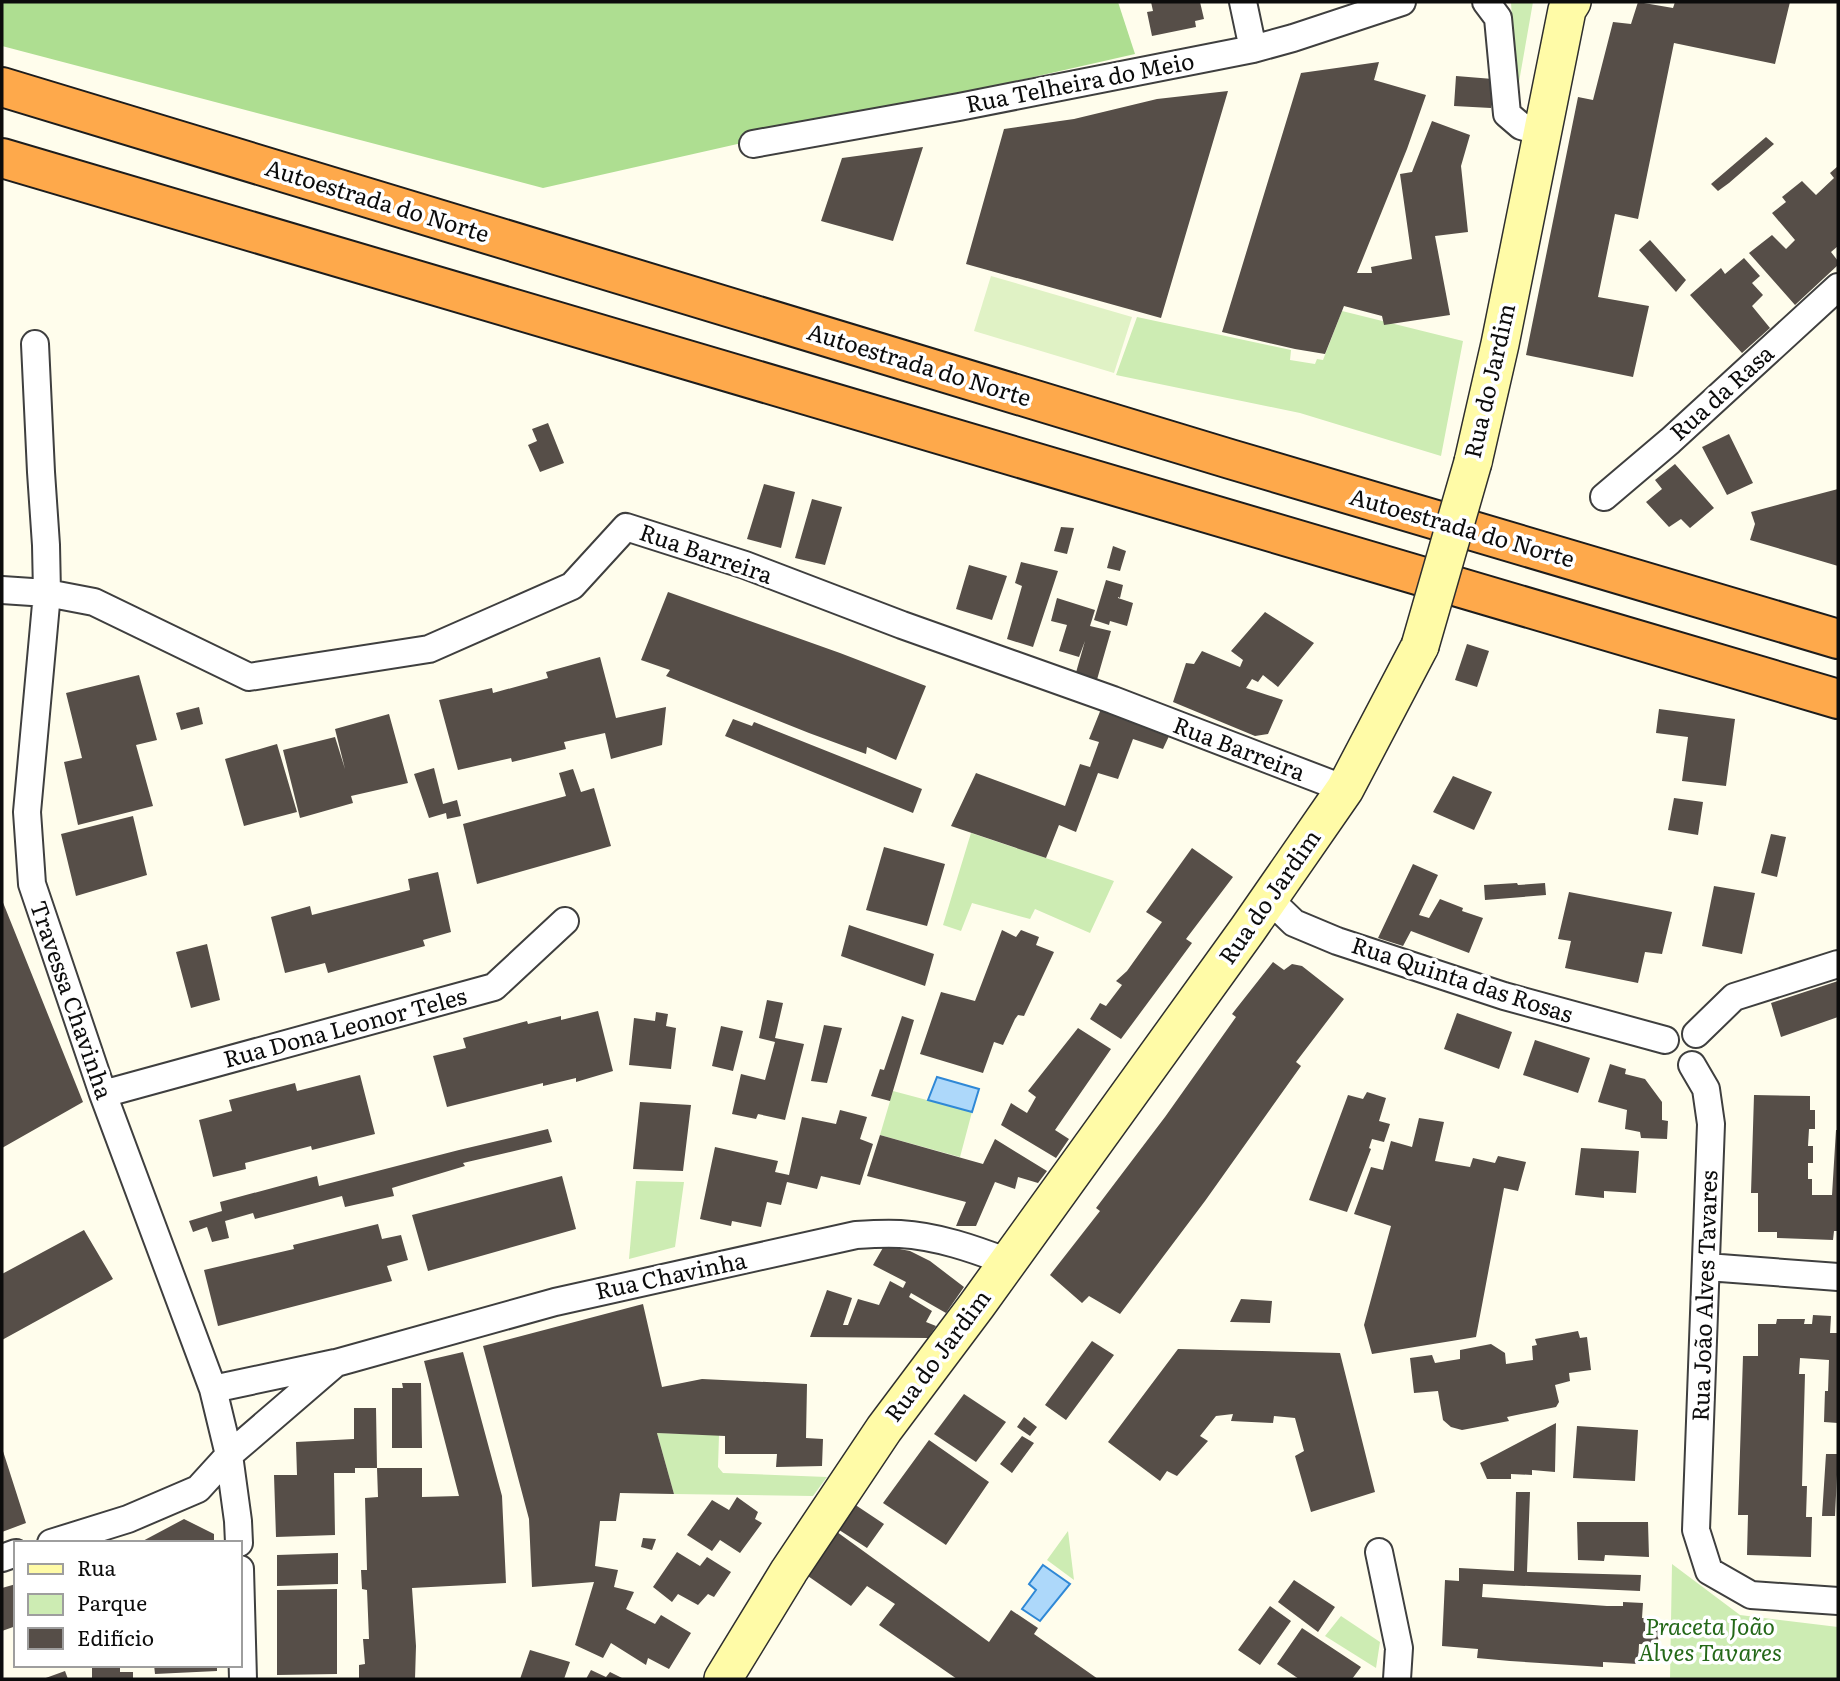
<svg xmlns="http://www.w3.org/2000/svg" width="1840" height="1681" font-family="Literata,serif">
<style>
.green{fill:#cdecb3}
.forest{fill:#aede91}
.pitch{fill:#e0f2c5}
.water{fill:#add8fa;stroke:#2f88d6;stroke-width:2}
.building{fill:#564e48}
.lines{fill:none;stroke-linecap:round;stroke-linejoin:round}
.minor-casing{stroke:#3f3f3f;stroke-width:30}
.secondary-casing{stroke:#2e2e2e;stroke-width:40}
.motorway-casing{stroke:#1d1d1d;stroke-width:42}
.minor{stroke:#fff;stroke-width:26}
.secondary{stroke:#fffba7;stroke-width:37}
.motorway{stroke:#fea94b;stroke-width:38}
.secondary-bridge-casing{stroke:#2e2e2e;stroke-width:40;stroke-linecap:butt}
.secondary-bridge{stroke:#fffba7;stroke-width:37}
.labels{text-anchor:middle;stroke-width:7;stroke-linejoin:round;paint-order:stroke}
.street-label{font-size:23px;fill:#0c0c0c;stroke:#fff}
.park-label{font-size:23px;font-style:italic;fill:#246819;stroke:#fff}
</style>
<rect width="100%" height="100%" fill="#fffdec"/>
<path class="green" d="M1511,2H1533L1516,99Z
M1342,311L1463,341L1441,456L1300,413L1116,375L1137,317L1291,350L1290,360L1315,364L1317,359L1323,360Z
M971,833L1114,881L1090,933L1035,909L1030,919L972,903L961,931L943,925Z
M893,1091L972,1112L960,1157L880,1135Z
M636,1181L684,1182L675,1247L629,1259Z
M657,1433L719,1435L718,1467L723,1473L827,1477L813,1496L674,1494Z
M1068,1531L1074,1580L1047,1560Z
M1672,1564L1740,1615L1838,1627V1679H1670Z
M1341,1616L1380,1642L1376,1668L1325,1636Z"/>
<path class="forest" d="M2,2H1118L1135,54L543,188L2,46Z"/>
<path class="pitch" d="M991,276L1132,317L1114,373L974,331Z"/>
<path class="water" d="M937,1077L979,1089L972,1112L928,1100Z
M1043,1565L1070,1584L1040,1621L1022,1609L1036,1590L1029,1584Z"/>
<path class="building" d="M1151,2H1200L1204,19L1195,21L1196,27L1152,36L1147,12L1153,11Z
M1638,2L1673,8L1675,2H1790L1775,64L1674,43L1638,219L1615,214L1598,297L1649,306L1633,377L1526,355L1578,97L1593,100L1613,22L1631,24Z
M1379,62L1374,80L1426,95L1407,149L1357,273H1372L1371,267L1412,259L1400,174L1412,172L1432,121L1470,135L1461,166L1468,232L1435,236L1450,315L1384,325L1382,316L1344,306L1325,354L1295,349L1222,332L1301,73Z
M1456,76L1493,79L1491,108L1454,106Z
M1228,91L1161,318L966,264L1004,129L1074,119L1157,99Z
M1766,137L1774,144L1729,183L1718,191L1711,184Z
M923,147L893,241L821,221L842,158Z
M1838,166V246L1831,252L1838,261V265L1795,305L1749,253L1772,235L1786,249L1795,240L1772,213L1786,202L1782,197L1802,181L1816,195L1834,178L1830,173Z
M1650,240L1686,280L1676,292L1639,250Z
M1744,258L1760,276L1752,283L1763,295L1752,306L1770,328L1742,353L1690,295L1721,268L1725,274Z
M548,423L564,463L540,472L528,445L537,441L532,429Z
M1729,434L1753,483L1727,495L1702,447Z
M1675,464L1714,508L1690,528L1681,519L1669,527L1646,502L1662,489L1655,480Z
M764,484L795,492L781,548L747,539Z
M1838,489V566L1750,540L1755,524L1751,512Z
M812,499L842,507L825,565L795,558Z
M1061,527L1074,528L1067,554L1054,551Z
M1113,546L1126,551L1120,571L1107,568Z
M1021,562L1058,571L1033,647L1007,639L1022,586L1015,583Z
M969,565L1007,576L992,620L956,609Z
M1106,580L1123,585L1120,598L1118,597V598L1133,603L1127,626L1110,621L1109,625L1094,620Z
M668,592L840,653L926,686L896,760L867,747L866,754L809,733L666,676L670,670L641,660Z
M1057,598L1095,610L1090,626L1111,631L1096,683L1075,676L1085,641L1079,657L1059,651L1067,625L1051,621Z
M1265,612L1314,643L1278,687L1263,675L1258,682L1252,679L1246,688L1283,700L1268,734L1255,736L1173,702L1186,663L1194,664L1202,651L1240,667L1243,660L1231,651Z
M1467,644L1489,651L1477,687L1455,680Z
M600,657L616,718L666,707L662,745L611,759L605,733L564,742L566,749L512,762L511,758L458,770L439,700L492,688L493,693L548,678L546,672Z
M139,675L157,740L136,745L153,806L78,825L64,762L82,758L66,693Z
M199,707L203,724L181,730L176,713Z
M1101,709L1170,734L1163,749L1133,739L1118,779L1098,773L1076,832L1059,825L1046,858L951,826L976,773L1065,806L1080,764L1090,767L1099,742L1089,739Z
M1659,709L1735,719L1726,786L1682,781L1688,737L1656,733Z
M389,714L408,783L351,796L353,803L300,818L283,750L335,737L345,769L335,729Z
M733,719L752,726L754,722L922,789L913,813L725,736Z
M277,744L297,812L244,826L225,759Z
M434,768L443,804L457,800L461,816L447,819L446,813L429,818L414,774Z
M573,769L581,792L594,788L611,846L477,884L463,824L566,796L559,773Z
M1453,776L1492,792L1474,830L1433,812Z
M1674,798L1703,802L1698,835L1668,830Z
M133,816L147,875L76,896L61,834Z
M1771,834L1786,837L1777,877L1761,873Z
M884,847L945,864L927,926L866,910Z
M1192,848L1233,877L1186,939L1192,943L1121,1039L1090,1019L1100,1003L1106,1006L1122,985L1116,981L1127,971L1162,922L1146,912Z
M1413,864L1438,875L1419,915L1429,918L1440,899L1463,908L1462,911L1483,918L1469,953L1411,931L1403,946L1378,938Z
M438,872L451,932L423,940L425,946L328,973L325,963L285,973L271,917L310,906L312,915L410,890L408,879Z
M1517,883L1518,885L1545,883L1546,895L1485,900L1484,885Z
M1714,886L1755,893L1742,954L1702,946Z
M1569,892L1672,912L1662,954L1645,952L1638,983L1565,968L1571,941L1558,939Z
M2,900L83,1102L2,1148Z
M849,925L934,954L925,986L841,956Z
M1002,930L1016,937L1021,930L1039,937L1036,945L1054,952L1024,1016L1018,1015L1015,1019L1003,1045L994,1042L983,1073L920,1054L941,992L975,1001Z
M207,944L220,1000L191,1008L176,952Z
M1273,962L1284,970L1292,964L1302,966L1344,999L1296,1062L1301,1066L1205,1201L1120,1314L1089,1296L1082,1303L1050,1275L1100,1211L1096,1208L1165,1117L1236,1017L1232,1014Z
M1838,981V1017L1781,1037L1771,1003Z
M767,1000L783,1003L775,1038L804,1044L785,1120L758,1114L756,1119L732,1114L741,1074L765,1080L775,1042L759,1038Z
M598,1011L613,1071L576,1082V1078L543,1086V1083L447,1107L433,1056L466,1048L463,1038L527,1021L528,1024L561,1016V1020Z
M656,1012L668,1014L666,1026L676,1028L671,1069L629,1065L634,1018L655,1021Z
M1457,1013L1512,1032L1499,1069L1444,1049Z
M902,1016L914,1020L890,1101L871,1096L880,1069L884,1070Z
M824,1025L842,1028L827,1083L811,1081Z
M721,1026L743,1031L733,1071L712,1066Z
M1078,1028L1111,1049L1055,1130L1069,1139L1056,1158L1001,1125L1011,1103L1027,1113L1036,1097L1028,1091Z
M1535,1040L1590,1058L1578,1093L1523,1075Z
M1610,1064L1626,1069L1625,1074L1645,1079L1662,1102V1120L1668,1121L1667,1139L1641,1138L1640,1132L1625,1129L1627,1110L1598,1102Z
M360,1075L375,1134L312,1150L311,1146L245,1163L246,1169L213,1177L199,1120L232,1111L229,1100L295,1083L297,1091Z
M1367,1092L1386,1098L1379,1121L1390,1124L1384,1142L1372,1139L1369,1148L1371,1149L1347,1212L1309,1200L1348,1095L1363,1099Z
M1754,1095L1810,1096V1110H1815V1129H1809L1808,1146H1813V1163H1808V1179H1812V1195H1832L1836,1130H1838V1231H1834L1833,1240L1777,1238V1232H1758V1193H1751Z
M640,1102L691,1105L683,1171L633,1169Z
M840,1110L867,1117L860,1139L873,1144L860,1185L821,1176L817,1189L787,1182L781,1205L767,1202L761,1227L732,1221L731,1226L700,1219L715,1147L778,1161L775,1172L789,1175L802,1117L836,1124Z
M1419,1118L1444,1122L1435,1161L1470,1167L1473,1158L1495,1163L1498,1156L1526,1162L1518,1191L1504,1188L1476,1337L1372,1354L1364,1325L1391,1226L1354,1214L1371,1167L1383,1170L1391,1141L1412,1147Z
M548,1129L552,1142L463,1163L465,1166L392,1188L394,1196L345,1207L342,1196L255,1219L253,1213L225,1221L229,1238L212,1242L207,1227L193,1232L189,1221L222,1211L220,1202L317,1176L319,1186L459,1150Z
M880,1135L983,1164L995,1139L1047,1171L1038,1183L1018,1177L1015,1189L995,1182L976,1226H956L966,1202L867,1176Z
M1581,1148L1639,1151L1636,1193L1604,1191V1198L1575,1195Z
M562,1176L576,1229L428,1271L412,1215Z
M378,1224L382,1239L401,1235L408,1260L387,1266L392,1281L218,1326L204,1270L294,1249L293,1245Z
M84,1230L113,1279L2,1340V1274Z
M884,1246L910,1251L930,1261L964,1287L946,1313L911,1293L909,1297L932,1311L926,1322L936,1326L928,1338L810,1337L827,1290L852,1298L843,1325H848L858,1299L879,1305L890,1281L903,1288L906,1282L873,1265Z
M1241,1299L1272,1301L1270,1323L1230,1322Z
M643,1304L662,1387L702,1379L807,1384L806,1438L823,1439L822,1466L776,1467L777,1454H725V1436L657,1433L674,1494L620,1493L616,1521H600L595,1566L618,1570L614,1587L634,1592L626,1609L655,1624L661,1615L691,1633L669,1669L648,1658L646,1665L611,1643L603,1658L575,1645L594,1582L532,1587L529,1519L483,1346Z
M1813,1315L1831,1316L1830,1333H1838V1423L1824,1422L1825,1391H1828L1829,1360L1800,1358L1799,1374H1805L1802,1486H1807L1806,1517H1812L1811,1557L1747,1555L1748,1515H1738L1743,1356H1758V1324H1776L1777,1319H1805L1804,1324H1812Z
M1578,1331L1580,1338L1587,1337L1591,1370L1569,1373L1570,1381L1555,1385L1559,1402L1556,1407L1507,1417L1509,1421L1462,1430L1451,1427L1443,1420L1438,1391L1414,1393L1410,1358L1432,1355L1435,1363L1460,1359V1350L1491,1344L1505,1353L1506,1364L1533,1360L1532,1346L1537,1345L1535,1339Z
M1092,1341L1114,1355L1066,1420L1045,1405Z
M1178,1349L1340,1353L1375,1492L1311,1512L1295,1456L1304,1451L1295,1418L1274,1416L1273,1423L1231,1421L1233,1414L1216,1416L1200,1436L1208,1441L1177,1476L1167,1471L1160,1481L1108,1442Z
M463,1352L502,1496L506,1583L412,1588L416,1646L415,1679H359V1665L365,1664L363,1639H369L367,1590L362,1589L361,1570H367L365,1498L378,1497L377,1468H355V1473H334L335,1535L276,1537L274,1475H297L296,1442L354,1439V1408H376L377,1468H422V1497L459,1496L424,1361Z
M402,1383H421L422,1448H392V1388H403Z
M964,1394L1006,1422L976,1462L934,1434Z
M1024,1417L1037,1427L1030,1436L1017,1427Z
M1556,1423L1555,1472L1532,1470V1475L1511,1474V1479H1487L1480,1463Z
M1577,1426L1638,1430L1635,1481L1573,1478Z
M1022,1436L1034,1443L1012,1473L1000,1464Z
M929,1440L989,1482L946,1545L883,1503Z
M2,1448L26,1523L2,1532Z
M1826,1454H1838L1835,1516H1822Z
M1516,1492H1530L1527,1572L1641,1575L1640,1591L1483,1584L1482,1597L1607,1606H1623V1602L1643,1603L1642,1618H1659L1658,1645L1639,1644L1638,1664L1603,1662V1667L1510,1661L1477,1658L1478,1649L1442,1646L1445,1580L1459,1581V1568L1514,1571Z
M737,1497L758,1512L755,1519L762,1523L740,1553L720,1540L712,1551L687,1535L712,1500L729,1510Z
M851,1502L884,1524L867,1548L833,1526Z
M184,1519L214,1534V1543H139Z
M1577,1522H1648L1649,1557L1605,1555L1604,1561L1578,1560Z
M837,1532L989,1642L1011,1610L1038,1628L1034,1634L1098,1679H957L879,1625L895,1604L867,1586L851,1606L805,1574Z
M643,1538L656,1539L652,1550L641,1547Z
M677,1552L700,1566L707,1557L731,1572L714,1597L708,1594L698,1605L678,1594L672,1602L653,1587Z
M338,1553V1584L277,1586V1555Z
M1294,1580L1335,1607L1318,1632L1278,1602Z
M16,1584V1626L2,1631V1588Z
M337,1589V1674L277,1675V1590Z
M1270,1606L1291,1621L1260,1665L1238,1650Z
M1302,1628L1361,1667L1352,1679H1299L1277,1664Z
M530,1650L570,1662L564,1679H520Z
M92,1665H120V1672H133V1679H92Z
M154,1665H217V1671L155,1674Z
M591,1670L606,1677L610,1672L624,1679H586Z
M65,1671L68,1679H43Z"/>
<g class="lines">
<defs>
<path id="minor" d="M1243,2L1253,49
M1486,2L1498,18L1507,114L1521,126L1541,132
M753,144L959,107L1253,49L1293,38L1402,2
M35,344L41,472L46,545L47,593L27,812L32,884L103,1094L213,1389L229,1455L238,1521L239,1543
M1604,497L1670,441L1838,287
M2,590L47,593L94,602L249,677L429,649L572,586L626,527L745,565L902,625L1113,700L1345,789
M1269,899L1294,923L1337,941L1504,996L1665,1040
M1696,1034L1734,997L1838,964
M1692,1065L1706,1089L1711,1124L1696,1530L1709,1571L1751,1595L1838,1601
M103,1094L494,987L565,921
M1707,1267L1838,1277
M213,1389L335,1363
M51,1543L128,1519L198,1489L229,1455L336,1363L555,1302L856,1235C871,1234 886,1233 900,1234C937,1236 974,1249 1008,1262
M1379,1552L1399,1648L1397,1679
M2,1558L16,1553
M240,1569L243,1679"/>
<path id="secondary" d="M1473,462L1500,344L1567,10L1572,2
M723,1679L789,1571L884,1429L977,1305L1248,929L1345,789L1420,646"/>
<path id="motorway" d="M2,87L1230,459L1838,639
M2,158L1838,699"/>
</defs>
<use href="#minor" class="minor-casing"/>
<use href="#secondary" class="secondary-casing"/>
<use href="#motorway" class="motorway-casing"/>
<use href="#minor" class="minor"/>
<use href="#secondary" class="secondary"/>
<use href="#motorway" class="motorway"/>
<defs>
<path id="secondary-bridge" d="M1420,646L1473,462"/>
</defs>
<use href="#secondary-bridge" class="secondary-bridge-casing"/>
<use href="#secondary-bridge" class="secondary-bridge"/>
</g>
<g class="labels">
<g class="street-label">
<text transform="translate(1080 83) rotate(-11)" y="8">Rua Telheira do Meio</text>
<text transform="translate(377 201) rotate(17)" y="8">Autoestrada do Norte</text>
<text transform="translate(919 365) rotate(17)" y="8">Autoestrada do Norte</text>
<text transform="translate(1490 381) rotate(-77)" y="8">Rua do Jardim</text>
<text transform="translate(1722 393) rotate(-42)" y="8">Rua da Rasa</text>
<text transform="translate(1462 528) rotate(16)" y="8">Autoestrada do Norte</text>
<text transform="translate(706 554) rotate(19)" y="8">Rua Barreira</text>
<text transform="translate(1239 749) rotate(21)" y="8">Rua Barreira</text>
<text transform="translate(1270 897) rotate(-55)" y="8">Rua do Jardim</text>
<text transform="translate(1462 980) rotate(18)" y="8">Rua Quinta das Rosas</text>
<text transform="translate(71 1000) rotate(71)" y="8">Travessa Chavinha</text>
<text transform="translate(345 1028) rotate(-15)" y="8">Rua Dona Leonor Teles</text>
<text transform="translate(671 1276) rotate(-12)" y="8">Rua Chavinha</text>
<text transform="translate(1705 1296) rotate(-88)" y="8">Rua João Alves Tavares</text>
<text transform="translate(938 1356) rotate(-53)" y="8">Rua do Jardim</text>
</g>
<g class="park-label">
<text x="1710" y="1635">Praceta João<tspan x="1710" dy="26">Alves Tavares</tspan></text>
</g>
</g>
<rect width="1840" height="1681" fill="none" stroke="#0c0c0c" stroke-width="7"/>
<rect x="14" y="1541" width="228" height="126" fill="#ffffff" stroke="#9e9e9e" stroke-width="2"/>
<rect x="28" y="1564" width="35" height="10" fill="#fffba7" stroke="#9e9e9e" stroke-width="2"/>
<text x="77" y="1576" font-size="21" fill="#0c0c0c">Rua</text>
<rect x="28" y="1594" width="35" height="21" fill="#cdecb3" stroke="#9e9e9e" stroke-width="2"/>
<text x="77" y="1611" font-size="21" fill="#0c0c0c">Parque</text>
<rect x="28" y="1628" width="35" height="21" fill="#564e48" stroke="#9e9e9e" stroke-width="2"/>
<text x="77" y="1646" font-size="21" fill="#0c0c0c">Edifício</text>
</svg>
